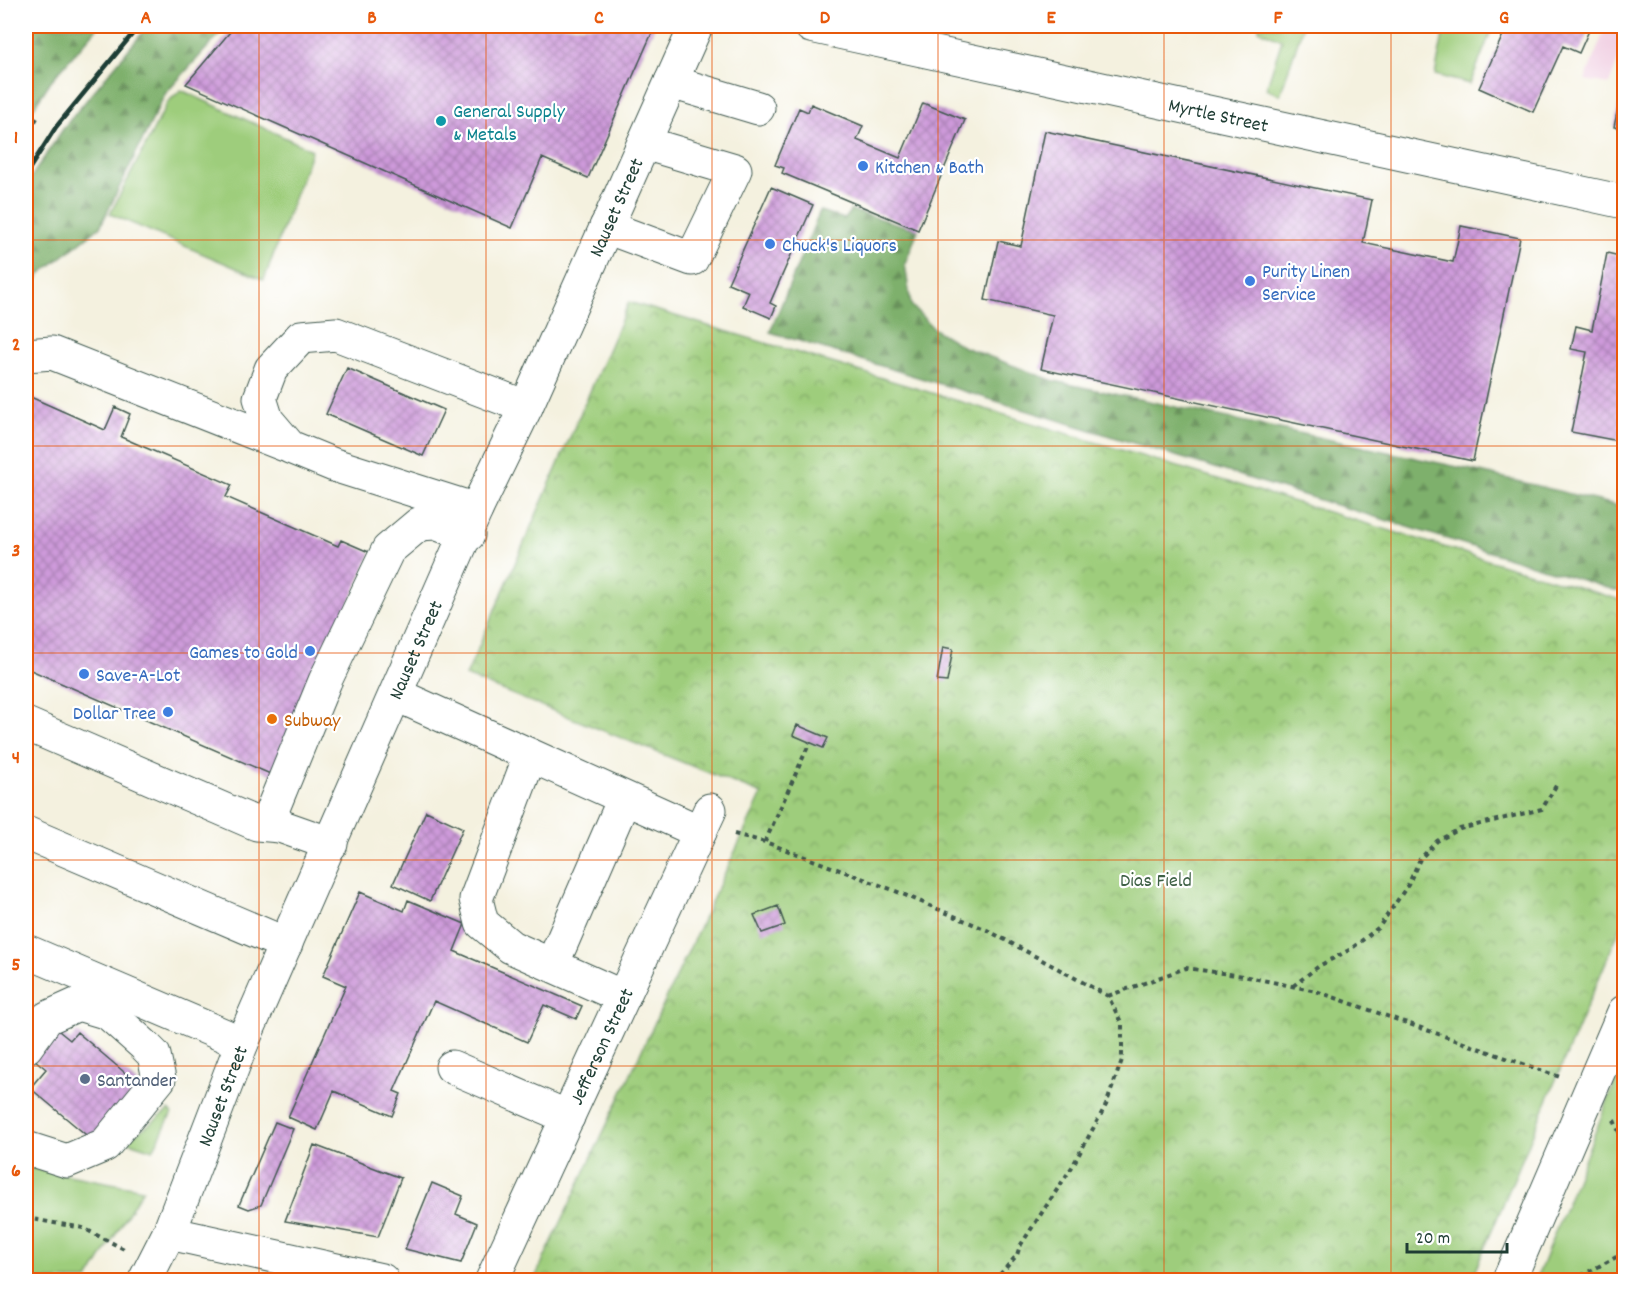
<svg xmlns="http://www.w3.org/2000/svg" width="1650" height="1306" font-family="Dekko,sans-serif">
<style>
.built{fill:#f1d0e3}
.grass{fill:#9ecd7c;stroke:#5e8558;stroke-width:1.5}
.forest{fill:url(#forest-firs);stroke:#4e7650;stroke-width:1.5}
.park{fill:url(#park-crowns);stroke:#5e8558;stroke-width:1.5}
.building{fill:url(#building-cross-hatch)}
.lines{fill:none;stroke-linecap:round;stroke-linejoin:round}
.minor-casing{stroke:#3f584e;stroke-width:35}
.major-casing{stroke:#3f584e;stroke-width:35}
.path{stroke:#3f584e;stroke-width:4;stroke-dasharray:4.5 4.5;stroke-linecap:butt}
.minor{stroke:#fff;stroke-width:33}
.major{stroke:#fff;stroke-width:33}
.rail{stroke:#1f3d34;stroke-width:4.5}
.grid{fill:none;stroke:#e8590c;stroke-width:1.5;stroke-opacity:0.55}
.culture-dot{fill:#0f9aa8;stroke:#fff;stroke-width:2}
.shop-dot{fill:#3f7fe0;stroke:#fff;stroke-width:2}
.food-dot{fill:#e8710a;stroke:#fff;stroke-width:2}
.service-dot{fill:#5c6f8a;stroke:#fff;stroke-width:2}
.labels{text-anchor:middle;stroke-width:4.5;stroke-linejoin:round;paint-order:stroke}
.culture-label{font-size:20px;fill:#0d838f;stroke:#fff;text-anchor:start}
.street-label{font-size:20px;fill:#1f3d34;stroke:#fff}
.shop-label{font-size:20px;fill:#366cbe;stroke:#fff;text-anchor:start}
.food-label{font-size:20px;fill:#c56008;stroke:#fff;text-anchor:start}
.park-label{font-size:20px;fill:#3f6146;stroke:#fff}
.service-label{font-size:20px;fill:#4e5e75;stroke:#fff;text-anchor:start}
.neatline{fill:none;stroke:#e8590c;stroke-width:2}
.grid-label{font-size:20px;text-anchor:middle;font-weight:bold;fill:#e8590c}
</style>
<defs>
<pattern id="forest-firs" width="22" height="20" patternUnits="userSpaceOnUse" patternTransform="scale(1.5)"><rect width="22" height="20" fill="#7eb06c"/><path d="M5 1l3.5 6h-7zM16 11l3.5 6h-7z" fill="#67905a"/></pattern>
<pattern id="park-crowns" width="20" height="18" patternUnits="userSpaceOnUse" patternTransform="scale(1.5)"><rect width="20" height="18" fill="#9ecd7c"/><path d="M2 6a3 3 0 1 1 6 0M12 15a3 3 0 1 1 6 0" fill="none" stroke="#80a866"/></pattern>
<pattern id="building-cross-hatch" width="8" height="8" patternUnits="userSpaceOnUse" patternTransform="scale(1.5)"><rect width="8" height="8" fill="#ce9ada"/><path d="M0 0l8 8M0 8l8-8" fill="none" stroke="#a77fb2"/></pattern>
</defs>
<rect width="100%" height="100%" fill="#fff"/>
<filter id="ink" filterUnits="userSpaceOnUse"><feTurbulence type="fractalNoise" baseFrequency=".0167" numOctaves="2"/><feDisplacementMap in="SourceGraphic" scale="12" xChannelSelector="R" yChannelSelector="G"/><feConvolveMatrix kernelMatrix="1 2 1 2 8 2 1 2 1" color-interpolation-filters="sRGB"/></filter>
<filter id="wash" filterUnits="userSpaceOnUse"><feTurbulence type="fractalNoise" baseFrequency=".008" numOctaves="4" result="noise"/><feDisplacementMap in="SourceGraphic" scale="24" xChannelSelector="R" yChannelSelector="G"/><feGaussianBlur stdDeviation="1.35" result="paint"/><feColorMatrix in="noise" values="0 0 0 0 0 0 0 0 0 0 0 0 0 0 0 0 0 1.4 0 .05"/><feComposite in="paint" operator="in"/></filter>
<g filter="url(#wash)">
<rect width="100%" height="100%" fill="#f4f1df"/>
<path class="built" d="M1606,26H1624V44L1609,84L1585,80Z"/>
<path class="grass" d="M1259,26H1303L1280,95L1266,89L1282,40L1259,30Z
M1441,26H1486L1492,29L1470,84L1435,75L1444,30Z
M181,90L312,150L264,280L110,214L168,102Z
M1624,1060V1280H1536Z
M169,1110L172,1113L153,1150L126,1141Z
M26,1167L143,1189L88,1280H26Z"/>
<path class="forest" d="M26,26H99L50,82L26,120Z
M148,26H227L165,94L100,227L40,274L26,295V185L65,126Z
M851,210L918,230L905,264L911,305L934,329L964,347L1054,381L1472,470L1624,507V593L770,332L820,211L844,219Z"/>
<path class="park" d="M629,302L1624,601V919L1471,1280H534L762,794L466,676Z"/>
<g id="blocks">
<path class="building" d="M235,26H655L588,178L542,158L512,228L186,84Z
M993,26H1008L1007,30Z
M1507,26H1591L1579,53L1563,46L1533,112L1479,88Z
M1623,84H1624V129L1614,127Z
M923,103L965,120L918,230L782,173L784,168L775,165L799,108L808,112L811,104L863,126L857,140L900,158Z
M1045,131L1372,200L1363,243L1453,262L1461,226L1520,238L1473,461L1041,369L1053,315L985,300L998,241L1021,246Z
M771,187L813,205L770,303L776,306L771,318L743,306L749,292L728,283Z
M1607,253L1624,257V442L1571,432L1587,352L1571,349L1576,326L1592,330Z
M347,368L444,410L423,456L326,414Z
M26,395L105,430L115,407L130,414L121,437L232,485L226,497L338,546L341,540L371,553L275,776L26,668Z
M943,647L953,649L947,682L937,681Z
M797,725L828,738L823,748L793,735Z
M426,811L463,828L430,901L393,884Z
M360,892L404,911L408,900L465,924L454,951L582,1006L576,1019L544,1005L527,1042L434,1001L394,1091L401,1094L392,1116L334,1091L317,1130L288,1117L346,986L323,976Z
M778,906L785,925L762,933L754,915Z
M54,1027L70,1040L77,1032L144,1089L97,1144L30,1088L46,1069L29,1055Z
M275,1122L293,1129L261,1205L249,1209L239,1205Z
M314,1145L401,1178L378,1237L285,1221Z
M432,1183L463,1196L456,1214L477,1223L461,1263L405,1249Z"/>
</g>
</g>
<g filter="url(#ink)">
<use href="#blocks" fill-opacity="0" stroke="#3f584e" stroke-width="1.5"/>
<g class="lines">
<defs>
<g id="minor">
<path id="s1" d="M811,26L1624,202"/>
<path d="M671,82L758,108"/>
<path d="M606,227L692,259L735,170L644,143"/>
<path d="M26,355L52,353L285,445"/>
<path d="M476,510L334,465L290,447L267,420L260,398L271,369L301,337L336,334L526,407"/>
<path d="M397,695L700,832"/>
<path d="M26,724L257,824L280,826"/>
<path d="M530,756L476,899L482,923L511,947L623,997"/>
<path d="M26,833L286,944"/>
<path d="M331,844L280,826L271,813L325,681L388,550L419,524L435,523L468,535"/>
<path d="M26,951L242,1043"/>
<path d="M552,965L624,799"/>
<path d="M26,1047L47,1018L78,1004L108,1013L144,1045L154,1055L159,1079L105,1145L67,1161L26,1148"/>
<path d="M452,1067L568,1117"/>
<path id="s2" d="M492,1280L710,810"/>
<path d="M1509,1280L1624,1012"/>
</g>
<g id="major">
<path d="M169,1233L382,1280"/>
<path id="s3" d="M145,1280L169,1233L242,1043L476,510L526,407L696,26"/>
</g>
</defs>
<use href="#minor" class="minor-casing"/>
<use href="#major" class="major-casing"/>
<path class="path" d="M26,114L38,121
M734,834L765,842L893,890L987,930L1108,996L1122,1024V1060L1106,1105L1072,1167L1020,1246L1017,1255L995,1280
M765,842L810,742
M1293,986L1319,966L1351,949L1379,927L1408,885L1420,859L1437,841L1460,829L1542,809L1557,784
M1108,996L1186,968L1243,976L1316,991L1560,1077
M1614,1120L1624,1144
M26,1218L83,1228L124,1249
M1573,1280L1624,1253"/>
<use href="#minor" class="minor"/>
<use href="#major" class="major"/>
<path class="rail" d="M26,174L56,127L139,26"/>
</g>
</g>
<path class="grid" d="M259,26V1280M486,26V1280M712,26V1280M938,26V1280M1164,26V1280M1391,26V1280M26,240H1624M26,446H1624M26,653H1624M26,860H1624M26,1066H1624"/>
<circle class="culture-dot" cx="441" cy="121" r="6"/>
<g class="shop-dot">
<circle cx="863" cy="166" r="6"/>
<circle cx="770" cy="244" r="6"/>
<circle cx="1250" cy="281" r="6"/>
<circle cx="310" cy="651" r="6"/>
<circle cx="84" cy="674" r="6"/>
<circle cx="168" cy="712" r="6"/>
</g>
<circle class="food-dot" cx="272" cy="719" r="6"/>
<circle class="service-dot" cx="85" cy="1079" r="6"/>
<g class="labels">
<g class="culture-label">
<text x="453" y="117">General Supply<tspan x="453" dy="23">&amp; Metals</tspan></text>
</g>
<g class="street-label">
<text dy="7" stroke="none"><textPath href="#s1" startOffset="417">Myrtle Street</textPath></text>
<text dy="7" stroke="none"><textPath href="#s3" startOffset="1172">Nauset Street</textPath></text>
<text dy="7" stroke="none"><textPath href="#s3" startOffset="686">Nauset Street</textPath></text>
<text dy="7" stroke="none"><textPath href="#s2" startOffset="258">Jefferson Street</textPath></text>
<text dy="7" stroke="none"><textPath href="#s3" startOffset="200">Nauset Street</textPath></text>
</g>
<g class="shop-label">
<text x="875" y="173">Kitchen &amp; Bath</text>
<text x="782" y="251">Chuck's Liquors</text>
<text x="1262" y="277">Purity Linen<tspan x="1262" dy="23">Service</tspan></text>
<text x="298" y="658" text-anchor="end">Games to Gold</text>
<text x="96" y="681">Save-A-Lot</text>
<text x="156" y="719" text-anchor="end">Dollar Tree</text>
</g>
<g class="food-label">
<text x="284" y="726">Subway</text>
</g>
<g class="park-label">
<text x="1156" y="886">Dias Field</text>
</g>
<g class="service-label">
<text x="97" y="1086">Santander</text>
</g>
</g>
<rect width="1650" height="1306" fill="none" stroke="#fff" stroke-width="66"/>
<path d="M1407 1243v9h100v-9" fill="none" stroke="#1f3d34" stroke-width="3"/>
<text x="1416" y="1243" font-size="18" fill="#1f3d34" stroke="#ffffff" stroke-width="4.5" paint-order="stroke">20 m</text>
<rect x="33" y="33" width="1584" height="1240" class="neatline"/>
<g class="grid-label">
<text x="146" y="23">A</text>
<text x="372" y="23">B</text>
<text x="599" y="23">C</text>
<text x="825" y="23">D</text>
<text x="1051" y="23">E</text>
<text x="1278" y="23">F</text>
<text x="1504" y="23">G</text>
<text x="16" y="143">1</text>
<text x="16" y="350">2</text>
<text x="16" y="556">3</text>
<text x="16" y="763">4</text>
<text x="16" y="970">5</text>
<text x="16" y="1176">6</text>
</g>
</svg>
